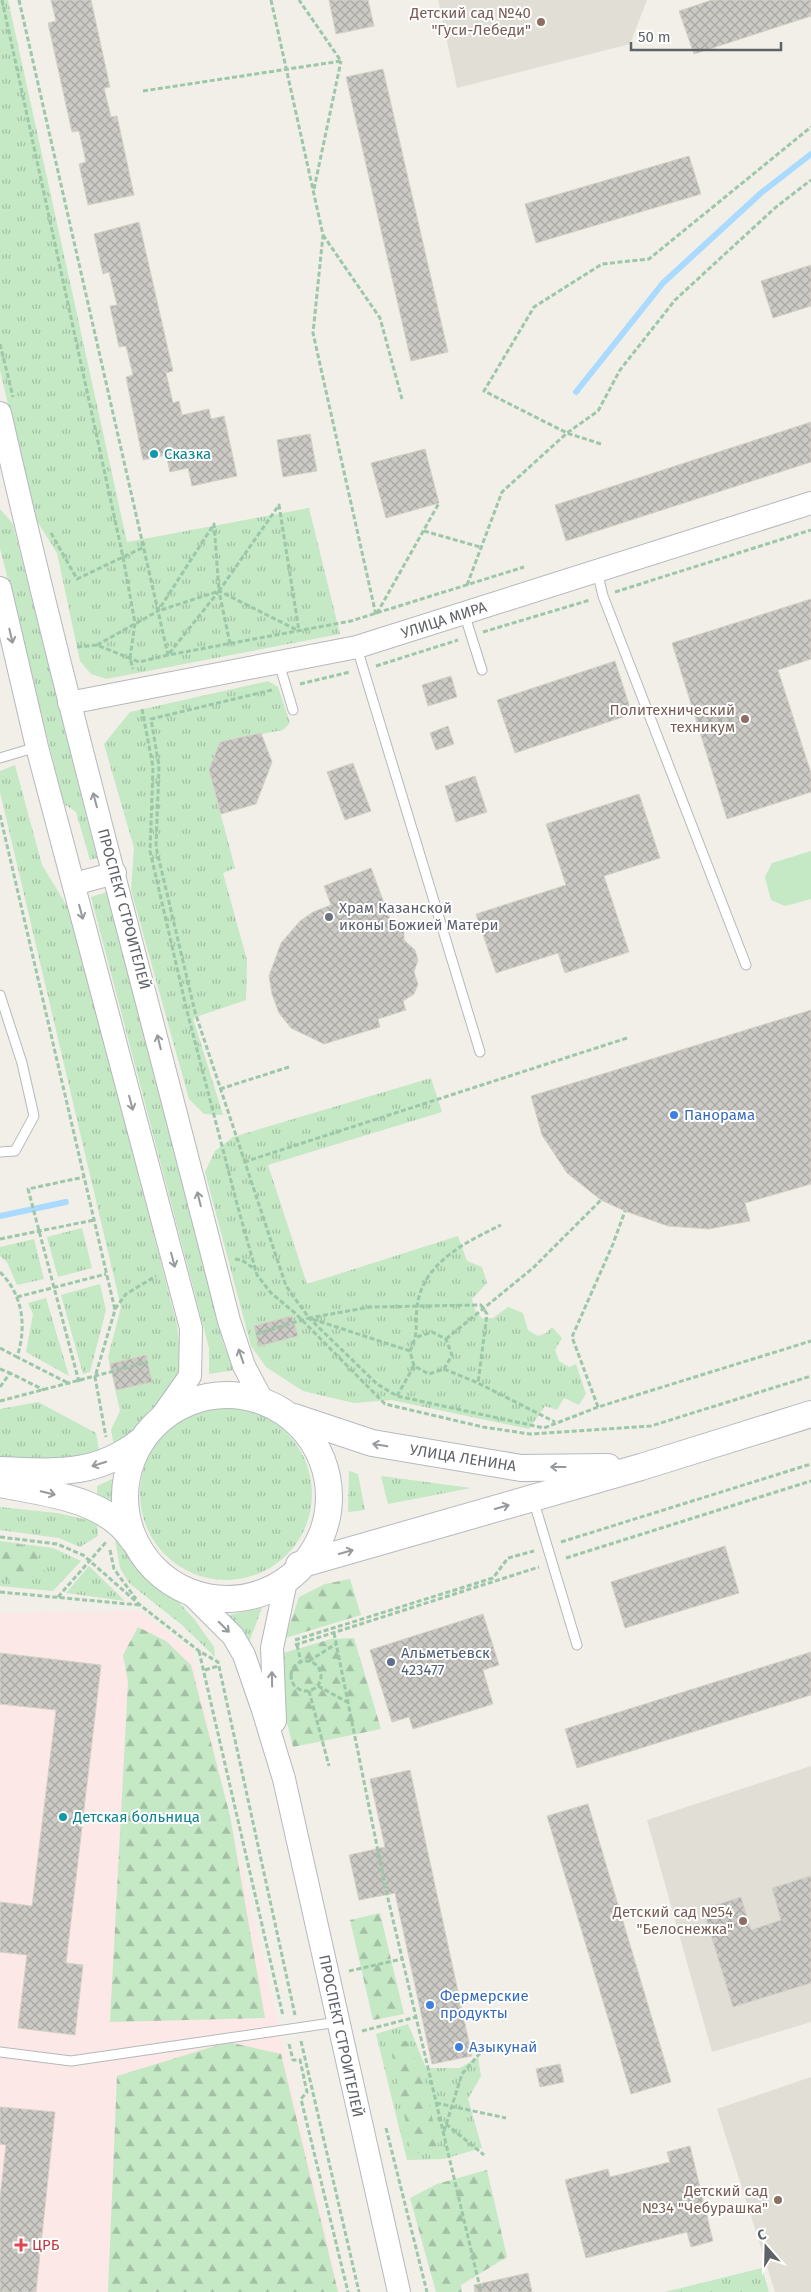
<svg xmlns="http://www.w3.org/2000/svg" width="811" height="2292" font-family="'Fira Sans',sans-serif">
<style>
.education{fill:#e1ded6}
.medical{fill:#fce8e6}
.grass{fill:url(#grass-tufts)}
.forest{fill:url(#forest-firs)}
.garden{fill:#c5e8c5}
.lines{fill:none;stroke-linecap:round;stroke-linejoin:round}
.stream{stroke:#aadaff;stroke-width:6}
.building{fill:url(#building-cross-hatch);stroke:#d6d1c6}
.service-casing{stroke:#b5b8bc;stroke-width:11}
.tertiary-casing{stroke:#b5b8bc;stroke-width:24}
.secondary-casing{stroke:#b6babf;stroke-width:28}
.path{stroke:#9cc7a9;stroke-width:3;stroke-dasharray:5 2.5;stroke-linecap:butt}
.service{stroke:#fff;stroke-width:9}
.tertiary{stroke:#fff;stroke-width:22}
.secondary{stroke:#fff;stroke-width:26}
.oneway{stroke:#979a9d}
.education-dot{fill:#8d6e63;stroke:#fff;stroke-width:2}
.culture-dot{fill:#0f9aa8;stroke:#fff;stroke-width:2}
.worship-dot{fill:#6b7280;stroke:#fff;stroke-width:2}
.shop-dot{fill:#3f7fe0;stroke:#fff;stroke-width:2}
.service-dot{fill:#5c6f8a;stroke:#fff;stroke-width:2}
.health-dot{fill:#e0444e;stroke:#fff;stroke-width:2}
.labels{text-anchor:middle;stroke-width:4;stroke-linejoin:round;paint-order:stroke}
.education-label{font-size:15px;fill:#785e54;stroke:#fff;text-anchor:end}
.culture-label{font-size:15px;fill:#0d838f;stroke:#fff;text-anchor:start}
.street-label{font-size:15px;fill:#5f6368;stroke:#fff}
.worship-label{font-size:15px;fill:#5b616d;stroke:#fff;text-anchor:start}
.shop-label{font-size:15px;fill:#366cbe;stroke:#fff;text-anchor:start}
.service-label{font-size:15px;fill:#4e5e75;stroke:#fff;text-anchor:start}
.health-label{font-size:15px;fill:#be3a42;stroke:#fff;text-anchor:start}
</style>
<defs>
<pattern id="grass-tufts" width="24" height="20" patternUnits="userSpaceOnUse" patternTransform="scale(1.25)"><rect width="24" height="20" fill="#c5e8c5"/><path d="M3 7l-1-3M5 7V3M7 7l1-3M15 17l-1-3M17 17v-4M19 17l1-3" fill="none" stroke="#a3c0a4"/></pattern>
<pattern id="forest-firs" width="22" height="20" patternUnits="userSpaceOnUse" patternTransform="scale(1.25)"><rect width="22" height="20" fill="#c5e8c5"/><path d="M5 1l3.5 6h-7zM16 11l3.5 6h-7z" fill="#a3c0a4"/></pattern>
<pattern id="building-cross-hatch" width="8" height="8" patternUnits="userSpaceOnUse" patternTransform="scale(1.25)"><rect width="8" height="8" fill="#cccac5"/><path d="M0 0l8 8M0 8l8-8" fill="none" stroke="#a9a8a4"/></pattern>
</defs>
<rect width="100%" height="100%" fill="#f1efe8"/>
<path class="education" d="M438,0H647L630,44L457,88Z
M811,1766V2022L712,2052L647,1820Z
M811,2077V2292H775L717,2109Z"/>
<path class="medical" d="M139,1611L191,1651L340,2292H0V1613Z"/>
<path class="grass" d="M0,0H8L127,542L309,508L340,634L106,679L91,674L80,661L57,553L34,516L0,370Z
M0,509L13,524L97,858L90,860L76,812L64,804L0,548Z
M268,681L278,687L290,723L283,730L220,742L209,770L235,868L223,873L247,960L246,1000L193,1018L223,1115L204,1114L189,1099L131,890L134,848L104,744L130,712Z
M15,765L42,865L70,911L177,1325C178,1337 182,1362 178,1372C168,1401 139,1429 114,1445L111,1430L120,1411L108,1357L121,1307L0,792V771Z
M107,892L224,1346L235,1370L209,1374V1348L91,897Z
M431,1078L442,1112L268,1165L307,1284L458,1236L467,1261L482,1267L487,1283L472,1299L475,1310L482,1318H493L508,1307L523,1313L528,1330L538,1336L546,1333L552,1327L562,1338L555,1350L559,1361L569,1367L576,1364L586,1394L579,1405L564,1398L557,1410L545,1406L529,1429L391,1400L354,1403L303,1391L266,1367L251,1346L205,1172L215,1151L233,1137Z
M82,1228L92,1268L58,1277L47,1237Z
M34,1239L44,1279L17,1285L7,1262L0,1256V1247Z
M100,1284L106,1310L90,1372L83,1374L61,1295Z
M46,1298L69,1376L26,1352L33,1314L28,1303Z
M38,1402L96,1433L100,1456L69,1464L0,1461V1409Z
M140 1494a86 86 0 1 1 172 0a86 86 0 1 1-172 0Z
M349,1471L358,1474L365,1510L348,1512Z
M381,1476L471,1488L388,1504Z
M117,1477L116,1490L118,1502L111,1505L97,1494V1486Z
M0,1507L57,1513L97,1522L98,1536L80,1547L59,1538L0,1530Z
M115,1539L142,1573L174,1597L195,1620L214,1647L215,1657L182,1625L129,1583L120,1568Z
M0,1541L53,1548L81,1561L53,1591L0,1586Z
M89,1566L125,1601L66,1593Z
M262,1608L248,1645L242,1647L229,1615Z
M408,2024L426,2068H460L478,2057L481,2076L468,2099L482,2148L443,2159L407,2160L376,2034Z
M762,2268L769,2292H665Z"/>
<path class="forest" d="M17,1544L35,1549L46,1574L11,1583L0,1574V1549Z
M350,1579L361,1615L285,1638L299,1597L325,1584Z
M138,1627L166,1641L191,1665L230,1816L265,2018L110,2022L128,1682L123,1655Z
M354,1638L381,1729L293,1747L278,1686L280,1654L331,1639Z
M380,1913L404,2014L373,2020L350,1920Z
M407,2041L423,2075L439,2149L412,2154L390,2042Z
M228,2042L281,2054L338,2292H108L117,2076Z
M487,2170L507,2257L461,2285L462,2292H436L410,2198L437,2184Z"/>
<path class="garden" d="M811,851V899L785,906L771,900L765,877L772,863Z"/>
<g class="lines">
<path class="stream" d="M576,392L663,283L761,193L811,154
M0,1216L66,1202"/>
</g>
<path class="building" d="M51,0H91L110,87L104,88L111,117L117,116L134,195L88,205L79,164L86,162L79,131L72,132L48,23L56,21Z
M329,0H368L374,26L336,34Z
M712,0H811V16L694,54L679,11Z
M383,69L448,352L411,361L346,77Z
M689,156L701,194L536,243L525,204Z
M139,222L173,371L166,373L173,403L179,401L182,415L209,409L211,419L224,416L237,476L192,486L188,468L170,472L166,455L143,460L126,377L133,375L126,346L119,347L110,306L117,305L109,272L103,274L94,234Z
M811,265V306L773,318L761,281Z
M811,422V462L566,541L555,505Z
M310,434L317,471L283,477L277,440Z
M425,449L439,503L386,518L371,463Z
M811,599V659L778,670L811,773V792L727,819L672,643Z
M615,661L632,714L515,753L497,700Z
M451,676L457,697L428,706L422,685Z
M448,726L454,744L436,750L430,733Z
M261,733L272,762L256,804L221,814L209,770L220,742Z
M353,763L371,811L345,820L327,772Z
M475,776L487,812L456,822L445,786Z
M639,794L660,858L604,876L629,952L565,973L558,953L496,973L476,914L566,885L546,824Z
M371,868L390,919L398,923L404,930V940L415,950L418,960L414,972L418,984L414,994L403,1001L406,1010L378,1019L380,1027L324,1044L291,1028L279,1013L272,994L269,976L281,943L300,921L313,912L331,905L324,886Z
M811,1010V1184L745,1203L750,1221L709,1229L668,1226L625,1211L601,1200L567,1173L542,1135L531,1096Z
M292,1316L298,1336L259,1346L254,1326Z
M146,1355L152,1382L116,1390L110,1364Z
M725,1546L739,1593L625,1628L611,1582Z
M483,1614L499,1665L483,1670L493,1704L413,1729L409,1717L392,1722L370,1650Z
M811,1652V1695L577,1768L565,1729Z
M0,1653L101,1665L66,1963L83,1965L75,2035L18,2028L27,1955L0,1952V1902L32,1906L56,1710L0,1704Z
M410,1770L472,2056L432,2064L395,1893L359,1900L349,1855L385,1847L370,1779Z
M588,1804L671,2082L631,2094L547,1816Z
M811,1876V1983L733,2007L703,1909L741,1897L751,1930L781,1920L772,1888Z
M560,2064L564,2082L540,2087L536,2069Z
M0,2107L55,2112L36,2292H0V2198L6,2145L0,2144Z
M690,2146L713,2241L691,2247L687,2232L586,2258L565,2180L608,2169L610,2177L670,2162L667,2152Z
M528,2273L532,2292H475L474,2285Z"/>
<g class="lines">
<defs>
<path id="service" d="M597,571L603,596L746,965
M464,613L482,670
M357,648L480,1052
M279,663L293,710
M0,758L37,747
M0,995L22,1063L34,1116L15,1151L0,1152
M533,1499L577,1645
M0,2052L71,2061L338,2022"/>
<path id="tertiary" d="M0,413C69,717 153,1018 229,1321L244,1366L262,1400
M0,588L37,747L191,1328L190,1376L159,1420
M69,703L357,647L811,503
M74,884L115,873
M189,1592L233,1636L244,1655L263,1710L284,1779L399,2292
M275,1721L272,1648L286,1581"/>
<path id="secondary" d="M125 1497a102 102 0 1 1 204 0a102 102 0 1 1-204 0Z
M294,1417L372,1443L521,1468L608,1467
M0,1470C55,1472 95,1477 141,1441
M0,1484C45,1493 106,1498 133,1540
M299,1565L641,1467L811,1414"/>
</defs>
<use href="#service" class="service-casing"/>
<use href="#tertiary" class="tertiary-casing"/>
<use href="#secondary" class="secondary-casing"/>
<path class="path" d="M2,0L123,557L135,623L130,658L133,669
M19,0L168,655L351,621L524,567
M271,0L323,235L313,333L376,615L439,503
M143,91L341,61L299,0
M314,189L341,61
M323,235L380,318L402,399
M0,344L13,397
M601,444L567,433L484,391L534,307L602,264L649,259L811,127
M424,531L480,547
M51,533L77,579L144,547
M467,585L502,492L567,433L598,411L620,370L675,300L776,207L811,180
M615,592L811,530
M483,632L590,600
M230,644L219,591L299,631
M97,645L158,611L214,524L219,591L279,505L299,631
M77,647L97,645L139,662L168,655L219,591L158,611
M376,666L458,640
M300,684L350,672
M272,690L151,719L159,766L156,847L195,1012L286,1286L309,1318L370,1307L481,1305L487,1314L478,1383
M142,709L153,767L150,851L187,1011L237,1204L257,1275L271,1293L295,1313L385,1404L483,1427L530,1434L651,1426L811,1376
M0,815L115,1310L95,1377L106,1437
M220,1089L289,1067
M244,1162L627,1038
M0,1239L94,1220
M235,1259L242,1260L256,1270
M0,1272C23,1295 27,1326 17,1357L70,1384
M17,1297L106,1274
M115,1309L126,1294L156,1276
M256,1334L309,1318
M417,1337L432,1332L446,1339L452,1355L444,1369L429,1374L414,1366L410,1351C419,1332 415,1326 417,1307C422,1263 466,1242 501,1225
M446,1339L533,1268L601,1200
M0,1348L17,1357
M410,1351L309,1318L377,1384L397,1396L544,1428L598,1407L811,1341
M0,1369L10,1373
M444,1369L478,1383L555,1422
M79,1382L28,1189L84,1177
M0,1387L10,1373L44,1390
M397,1396L414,1366
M0,1401L148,1362
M598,1407L572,1337L613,1244L625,1211
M0,1537L57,1544L83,1555L140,1605L199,1651L218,1662L295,2015
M561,1542L811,1464
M110,1550L114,1569L136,1599
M566,1558L811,1481
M0,1592L139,1605
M58,1597L106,1542
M334,1633L385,1886L481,2292
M295,1640L493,1578L508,1558L534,1551
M295,1645L539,1567
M297,1645L301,1662
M199,1651L283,2016
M291 1676a15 15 0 1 1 30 0a15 15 0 1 1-30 0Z
M309,1661L336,1644
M205,1670L218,1666
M318,1686L347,1702
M309,1691L329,1766
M349,1971L402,1959
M362,2031L416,2017
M301,2041L359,2292
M289,2044L293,2060H300L307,2092L301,2099L348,2292
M436,2103L506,2118
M446,2124L484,2155
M386,2128L427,2292
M444,2131L462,2074L487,2045"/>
<use href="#service" class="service"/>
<use href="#tertiary" class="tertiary"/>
<use href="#secondary" class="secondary"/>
</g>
<defs><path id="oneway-shaft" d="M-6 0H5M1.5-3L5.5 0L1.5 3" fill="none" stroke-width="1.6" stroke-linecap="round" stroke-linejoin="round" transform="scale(1.25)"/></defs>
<g class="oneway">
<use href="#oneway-shaft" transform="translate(11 636) rotate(77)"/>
<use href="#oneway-shaft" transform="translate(95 800) rotate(-105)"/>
<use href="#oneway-shaft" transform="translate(81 912) rotate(75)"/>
<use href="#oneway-shaft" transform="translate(159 1042) rotate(-104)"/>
<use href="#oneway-shaft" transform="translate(131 1103) rotate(75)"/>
<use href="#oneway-shaft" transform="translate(199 1199) rotate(-104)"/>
<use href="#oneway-shaft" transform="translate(173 1260) rotate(75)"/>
<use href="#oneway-shaft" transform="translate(241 1356) rotate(-109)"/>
<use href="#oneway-shaft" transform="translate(380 1445) rotate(-170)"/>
<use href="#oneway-shaft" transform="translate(99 1464) rotate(162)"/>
<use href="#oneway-shaft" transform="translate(558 1467) rotate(180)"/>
<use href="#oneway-shaft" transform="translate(48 1493) rotate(13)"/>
<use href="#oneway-shaft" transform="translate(502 1507) rotate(-16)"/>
<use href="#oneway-shaft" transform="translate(346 1552) rotate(-16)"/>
<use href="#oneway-shaft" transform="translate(224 1627) rotate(45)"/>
<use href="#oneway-shaft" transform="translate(272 1679) rotate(-91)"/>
</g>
<g class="education-dot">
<circle cx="541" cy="22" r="5"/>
<circle cx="745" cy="719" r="5"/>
<circle cx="743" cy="1921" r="5"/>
<circle cx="778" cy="2200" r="5"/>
</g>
<g class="culture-dot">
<circle cx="154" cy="454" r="5"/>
<circle cx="63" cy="1817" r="5"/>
</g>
<circle class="worship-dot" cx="329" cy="917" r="5"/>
<g class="shop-dot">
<circle cx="674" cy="1115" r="5"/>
<circle cx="430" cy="2005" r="5"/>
<circle cx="459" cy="2047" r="5"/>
</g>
<circle class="service-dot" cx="391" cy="1662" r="5"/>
<path class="health-dot" d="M18.5 2237.5h5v5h5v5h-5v5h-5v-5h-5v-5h5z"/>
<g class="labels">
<g class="education-label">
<text x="531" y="18">Детский сад №40<tspan x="531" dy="17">"Гуси-Лебеди"</tspan></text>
<text x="735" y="715">Политехнический<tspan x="735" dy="17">техникум</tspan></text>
<text x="733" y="1917">Детский сад №54<tspan x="733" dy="17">"Белоснежка"</tspan></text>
<text x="768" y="2196">Детский сад<tspan x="768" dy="17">№34 "Чебурашка"</tspan></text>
</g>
<g class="culture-label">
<text x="164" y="459">Сказка</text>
<text x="73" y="1822">Детская больница</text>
</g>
<g class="street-label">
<text transform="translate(444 620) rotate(-18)" y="5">УЛИЦА МИРА</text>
<text transform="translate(124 909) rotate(75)" y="5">ПРОСПЕКТ СТРОИТЕЛЕЙ</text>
<text transform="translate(463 1458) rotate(9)" y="5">УЛИЦА ЛЕНИНА</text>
<text transform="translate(341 2036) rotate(78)" y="5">ПРОСПЕКТ СТРОИТЕЛЕЙ</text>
</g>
<g class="worship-label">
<text x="339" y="913">Храм Казанской<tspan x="339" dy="17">иконы Божией Матери</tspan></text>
</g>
<g class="shop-label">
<text x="684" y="1120">Панорама</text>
<text x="440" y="2001">Фермерские<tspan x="440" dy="17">продукты</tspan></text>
<text x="469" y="2052">Азыкунай</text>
</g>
<g class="service-label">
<text x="401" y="1658">Альметьевск<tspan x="401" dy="17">423477</tspan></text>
</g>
<g class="health-label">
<text x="32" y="2250">ЦРБ</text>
</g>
</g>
<g transform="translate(766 2247) rotate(340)" stroke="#ffffff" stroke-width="4" paint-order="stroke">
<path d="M0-4L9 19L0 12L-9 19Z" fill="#5f6368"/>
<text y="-8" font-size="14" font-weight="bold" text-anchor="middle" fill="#5f6368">С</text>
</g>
<path d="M631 42v8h150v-8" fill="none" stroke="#5f6368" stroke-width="2.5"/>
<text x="638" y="42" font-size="15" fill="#5f6368" stroke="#ffffff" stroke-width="4" paint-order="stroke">50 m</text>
</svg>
